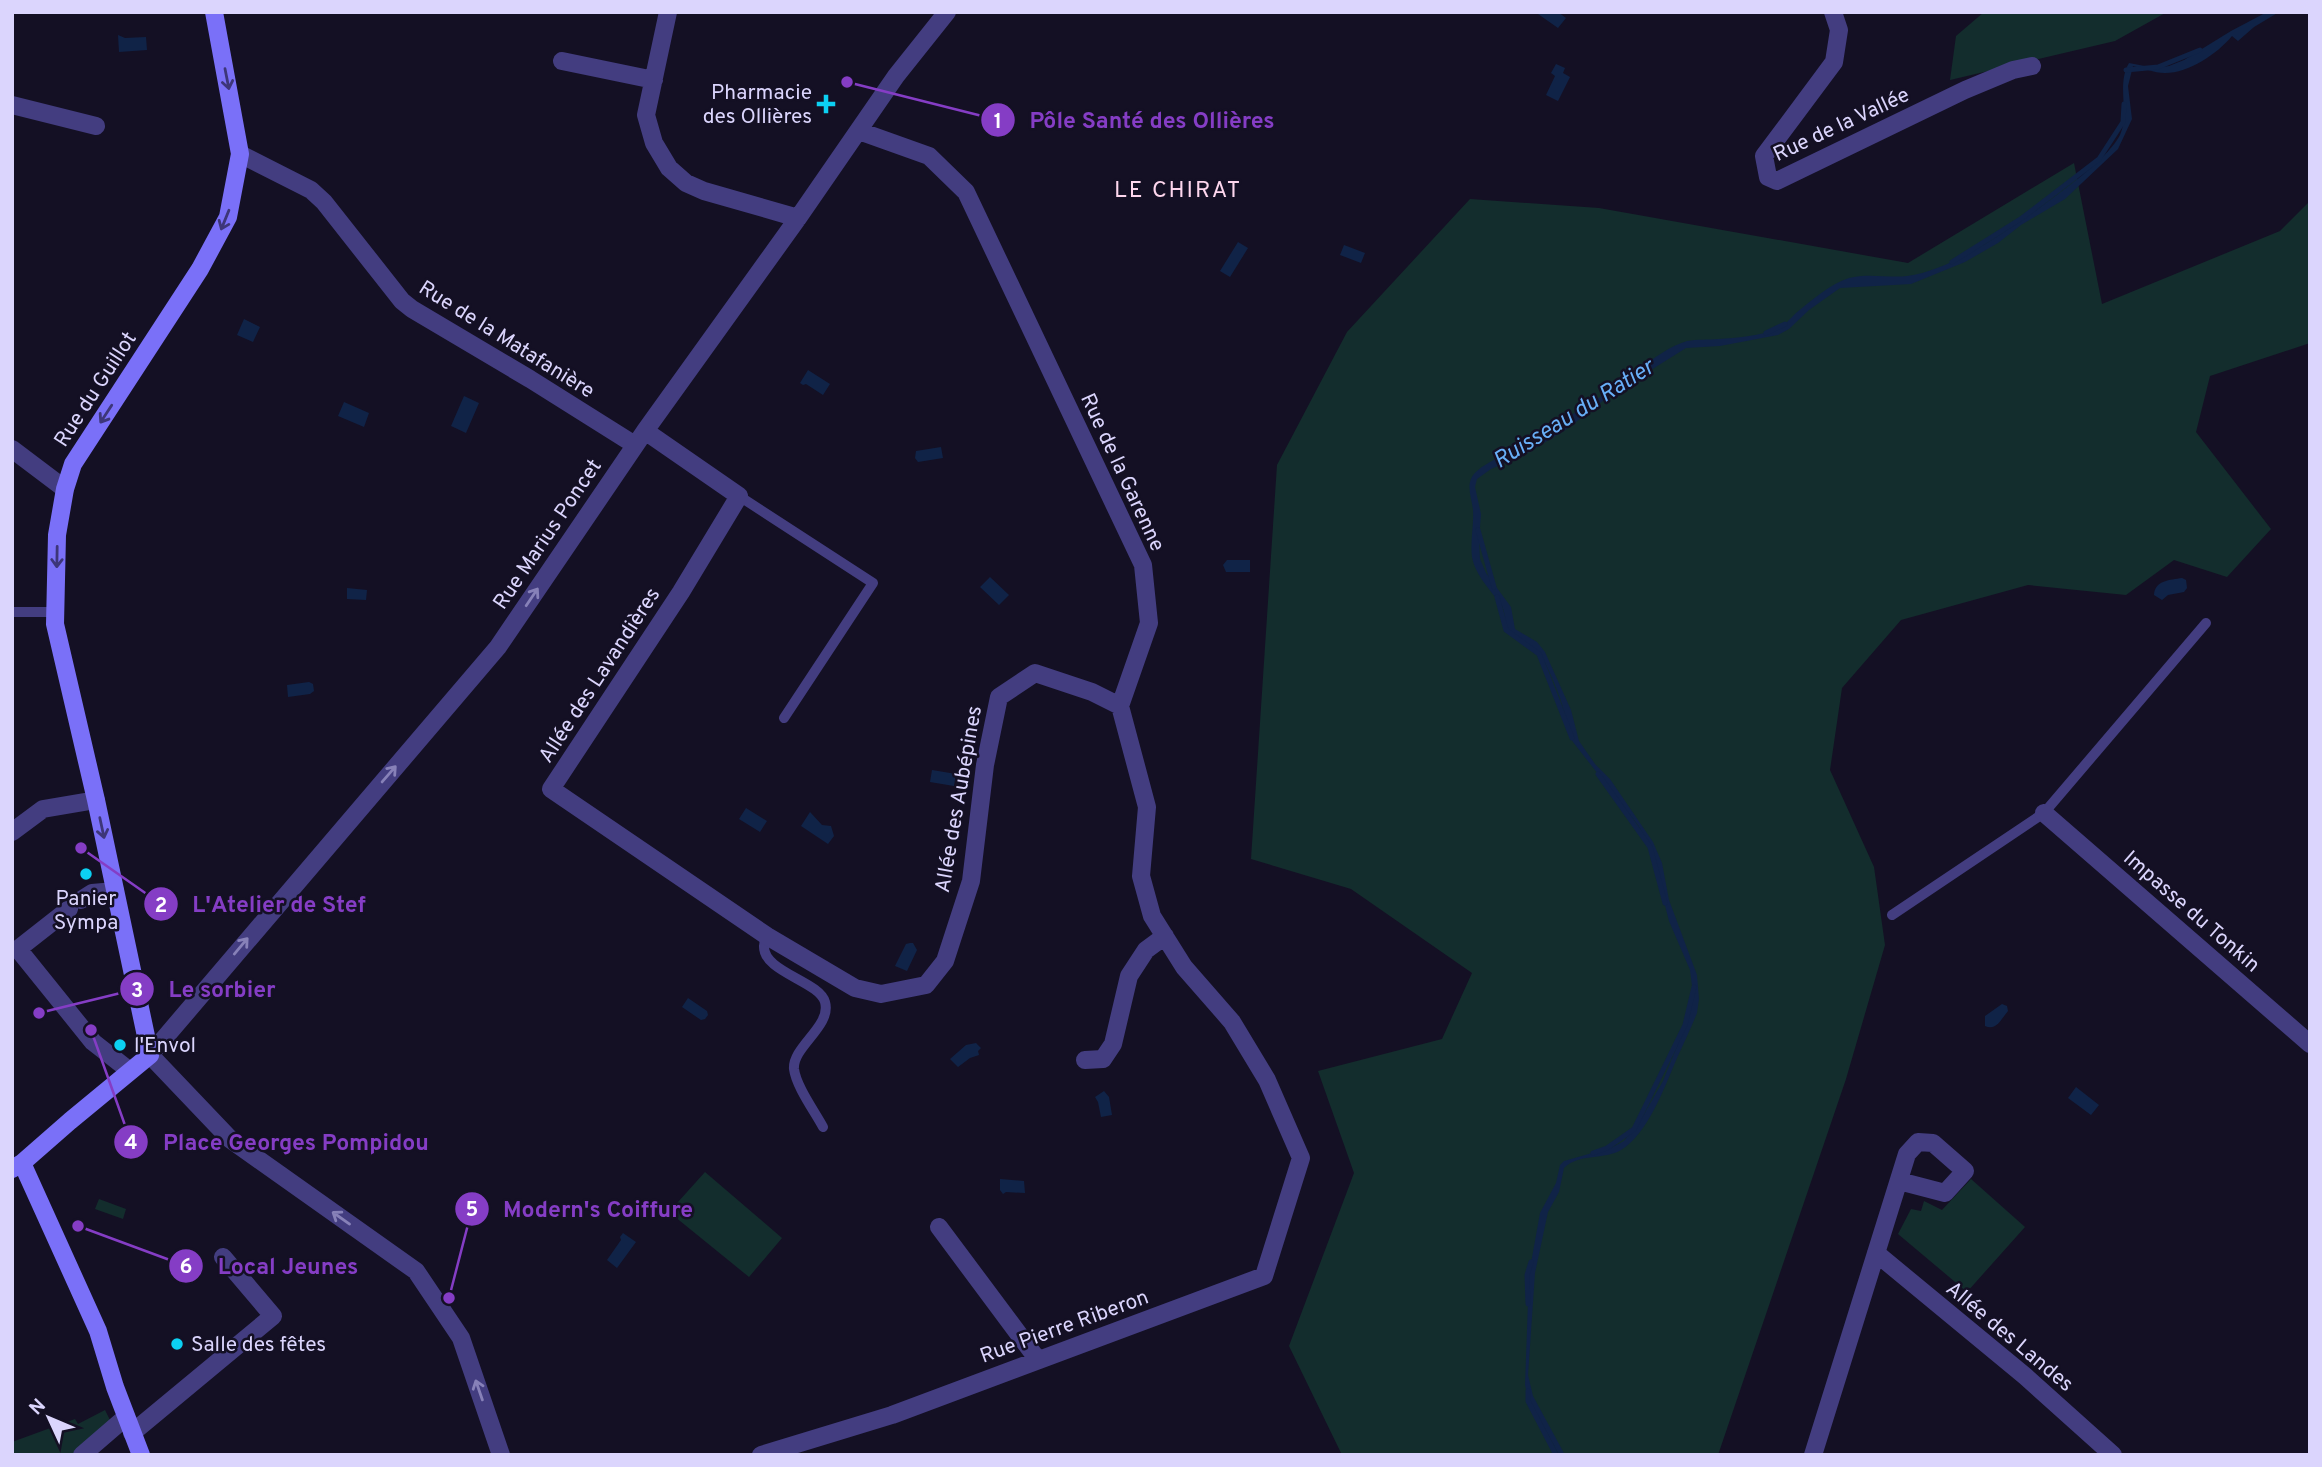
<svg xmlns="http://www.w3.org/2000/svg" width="2322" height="1467" font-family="Overpass,sans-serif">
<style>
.green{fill:#132d2d}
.water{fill:#102347}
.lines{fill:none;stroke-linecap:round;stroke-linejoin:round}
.stream{stroke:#102347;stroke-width:5}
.lane{stroke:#433d80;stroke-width:10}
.street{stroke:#433d80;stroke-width:18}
.secondary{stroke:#7a70f8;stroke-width:18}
.oneway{stroke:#3d3679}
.oneway2{stroke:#8781b8}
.poi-dot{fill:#0cd0f2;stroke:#141024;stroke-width:2.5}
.labels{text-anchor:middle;stroke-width:5;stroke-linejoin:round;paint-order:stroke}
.poi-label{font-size:21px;fill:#dbd5fd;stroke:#141024;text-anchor:start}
.street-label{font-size:21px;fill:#dbd5fd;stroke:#141024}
.neighbourhood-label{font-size:23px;letter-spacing:2px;fill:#fdd6ed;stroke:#141024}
.water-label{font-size:23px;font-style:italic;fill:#68aff8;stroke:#141024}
.leader{fill:none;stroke:#853dc5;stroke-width:2.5}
.callout-dot{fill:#853dc5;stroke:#141024;stroke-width:2.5}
.mark-label{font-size:21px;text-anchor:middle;font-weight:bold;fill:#fff}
.callout-label{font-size:23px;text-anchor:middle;font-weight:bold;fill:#853dc5;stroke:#141024;stroke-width:5;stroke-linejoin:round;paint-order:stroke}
</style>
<rect width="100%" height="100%" fill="#141024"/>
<path class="green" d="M1984,12H2167L2115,41L1950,80L1956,36Z
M2074,163L2102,304L2280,231L2310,201V343L2210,376L2196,432L2271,529L2227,577L2174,560L2126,595L2028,585L1901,620L1842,688L1830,770L1874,867L1885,945L1846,1079L1718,1455H1342L1289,1346L1354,1173L1318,1071L1442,1039L1472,973L1351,889L1251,859L1277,465L1347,332L1470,199L1599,208L1908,263Z
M705,1172L782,1238L749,1277L669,1212Z
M1971,1179L2025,1227L1967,1292L1898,1234L1911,1209L1921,1211L1924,1201L1942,1210Z
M99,1199L126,1209L123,1219L95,1209Z
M105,1410L111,1422L72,1455H12V1442L75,1419L78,1424Z"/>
<path class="water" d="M1539,12H1558L1566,18L1558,28L1538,14Z
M2267,12H2279L2254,27L2238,41L2232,36C2217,54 2189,73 2165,73C2154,73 2143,68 2133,66L2128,86L2132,119L2118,149L2065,199L2021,225L1998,243L1965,262L1911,284L1840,288L1809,310L1789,329L1778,335L1720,346L1686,348L1608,397L1567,429L1524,455L1491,469L1477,479L1475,487L1481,514L1479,540L1480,559L1486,573L1511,607L1515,629L1537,642L1545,652L1571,710L1579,741L1595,764L1610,779L1653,842L1662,863L1669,900L1697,975L1699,999L1697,1013C1691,1028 1684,1043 1677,1058C1665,1086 1648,1134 1621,1150C1605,1160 1579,1153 1564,1168L1559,1192L1548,1212L1535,1273L1528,1375L1533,1396L1565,1455H1559L1528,1397L1525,1385L1529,1274L1540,1213L1556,1183L1560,1165L1564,1161L1613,1147L1624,1141L1643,1116L1663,1081L1690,1014L1693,994L1690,970L1669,921L1650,847L1638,825L1573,742C1567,732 1567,722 1564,711C1560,695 1551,674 1543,659C1534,645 1518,645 1509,633C1502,624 1507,615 1502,606C1492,592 1475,575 1472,557C1470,542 1474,525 1473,510C1472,500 1467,488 1471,479C1477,462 1525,448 1542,437C1577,416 1608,390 1641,367C1656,357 1670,346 1687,341C1697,339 1708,340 1719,339C1736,338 1759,336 1776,329C1784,326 1790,319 1796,313C1811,301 1830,284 1849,278C1868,273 1888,278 1907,276C1932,273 1959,259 1980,247C2012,228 2105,166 2120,135C2130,113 2116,85 2129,63L2155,68L2169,66L2184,60L2231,31Z
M118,35L125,38L146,37L147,50L119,52Z
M1556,64L1565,68L1563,73L1570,77L1558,101L1546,95L1555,76L1551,73Z
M1238,242L1248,248L1230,277L1220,271Z
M1344,245L1365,253L1361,263L1340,255Z
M244,319L260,327L253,342L237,335Z
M808,370L830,384L823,395L806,384L803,385L800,383Z
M464,396L479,403L466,433L451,426Z
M344,402L369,413L364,427L338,416Z
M941,447L943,458L918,462L915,458L916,451Z
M1227,560H1250V572H1226L1223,565Z
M990,577L1009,595L999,605L980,587Z
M2182,578L2186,580L2187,588L2184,592L2168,595L2162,600L2154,595C2155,580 2170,580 2182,578Z
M347,588L367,590L366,600L347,599Z
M309,682L313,684L314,691L310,694L288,697L287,685Z
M932,770L956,774L954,786L930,782Z
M746,808L767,821L760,832L739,819Z
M810,812L822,825L831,826L834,836L828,844L801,826Z
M910,943H913L917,950L907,971L895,966L906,944Z
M688,998L707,1011L708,1015L705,1019L701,1020L682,1007Z
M2002,1004L2007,1006L2008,1011C2001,1019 1997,1031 1985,1026V1016Z
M976,1043L981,1048L978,1051L979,1055L970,1058L958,1067L950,1059L966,1045Z
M2076,1087L2099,1105L2091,1115L2068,1098Z
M1104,1091L1109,1097L1112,1115L1101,1117L1098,1102L1095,1097Z
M1000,1179L1024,1181L1025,1193L1006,1192L1003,1194L1000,1190Z
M623,1233L636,1242L617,1268L607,1260L621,1240L620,1237Z"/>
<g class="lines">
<path class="stream" d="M2126,70L2158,67L2200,50
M1952,262L2022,218L2099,159L2123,122L2124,104
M1766,333L1785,324
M1534,442L1582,411
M1478,530L1494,587
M1497,597L1506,630L1539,654L1572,738
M1598,774L1650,847L1665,903
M1593,1153L1607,1148L1634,1129L1685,1025L1694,987
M1528,1304L1527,1275L1531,1262
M1528,1391V1401L1556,1455"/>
<path class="lane" d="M739,496L873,583L784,718
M12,612H56
M1892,915L2044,813L2206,623
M767,936C766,939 764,942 764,946C763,972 819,981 825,1002C832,1026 792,1047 794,1069C796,1086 815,1112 823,1127"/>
<path class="street" d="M668,12L646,115L654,143L669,168L686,183L704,191L798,218
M1833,12L1839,30L1834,62L1764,156L1768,177L1777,181L1965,90L2013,70L2032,66
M562,61L654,80
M12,105L96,126
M240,154L311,190L324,202L402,301L412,309L530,379L635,445
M645,431L739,496L681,592L551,789L767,936L855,988L881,994L926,985L945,961L971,881L985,765L999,697L1035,673L1092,692L1120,706
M12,449L65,489
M2044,813L2310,1044
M12,832L43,809L96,800
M81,900L92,893L115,891
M69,909L18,949L93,1042L130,1071
M1085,1060L1103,1059L1113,1044L1129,976L1146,950L1165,936
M939,1227L1038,1360
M1876,1253L2025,1376L2113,1455
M132,1433L273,1316L223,1257
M82,1455L126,1417
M501,1455L461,1338L416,1271L231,1140L150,1055L498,647L645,431L798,218L896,76L947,12
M761,1455L892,1415L1264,1276L1301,1158L1267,1080L1232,1022L1184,967L1152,916L1141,876L1147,807L1120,706L1149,623L1143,565L966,192L929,156L859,131
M1813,1455L1907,1154L1918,1142L1933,1143L1965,1171L1945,1193L1899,1181"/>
<path class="secondary" d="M22,1163L98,1331L115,1387L141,1455
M12,1169L22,1163L70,1121L150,1055L96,800L55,624L57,535L65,489L73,464L200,269L228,217L240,154L214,12"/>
</g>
<defs><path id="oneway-shaft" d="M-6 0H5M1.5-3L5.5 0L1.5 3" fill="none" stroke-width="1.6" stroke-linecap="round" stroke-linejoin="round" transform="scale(1.75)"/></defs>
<g class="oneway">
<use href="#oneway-shaft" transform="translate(227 79) rotate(79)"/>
<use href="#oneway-shaft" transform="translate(225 220) rotate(112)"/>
<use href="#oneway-shaft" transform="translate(106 414) rotate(123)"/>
<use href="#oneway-shaft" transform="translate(57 557) rotate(91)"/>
<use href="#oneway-shaft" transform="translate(102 828) rotate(78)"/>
</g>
<g class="oneway2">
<use href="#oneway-shaft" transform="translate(532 597) rotate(-56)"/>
<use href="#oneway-shaft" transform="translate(389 774) rotate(-49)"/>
<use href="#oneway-shaft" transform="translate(241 946) rotate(-50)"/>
<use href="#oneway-shaft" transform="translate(341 1218) rotate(-145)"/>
<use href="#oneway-shaft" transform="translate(479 1390) rotate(-109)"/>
</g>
<g class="poi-dot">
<path d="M822.5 93.5h7v7h7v7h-7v7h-7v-7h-7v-7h7z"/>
<circle cx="86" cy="874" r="7"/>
<circle cx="120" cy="1045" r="7"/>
<circle cx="177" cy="1344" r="7"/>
</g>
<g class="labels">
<g class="poi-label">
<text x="812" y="99" text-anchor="end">Pharmacie<tspan x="812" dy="24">des Ollières</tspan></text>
<text x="86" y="905" text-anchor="middle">Panier<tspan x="86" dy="24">Sympa</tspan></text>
<text x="134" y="1052">l'Envol</text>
<text x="191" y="1351">Salle des fêtes</text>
</g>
<g class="street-label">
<text transform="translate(1841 124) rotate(-25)" y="7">Rue de la Vallée</text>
<text transform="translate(507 339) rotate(32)" y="7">Rue de la Matafanière</text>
<text transform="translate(95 389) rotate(-57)" y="7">Rue du Guillot</text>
<text transform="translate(1123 472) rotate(65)" y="7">Rue de la Garenne</text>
<text transform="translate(547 534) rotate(-56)" y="7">Rue Marius Poncet</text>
<text transform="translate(599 675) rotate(-57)" y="7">Allée des Lavandières</text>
<text transform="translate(958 799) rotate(-80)" y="7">Allée des Aubépines</text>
<text transform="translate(2192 911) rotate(41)" y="7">Impasse du Tonkin</text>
<text transform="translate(1064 1326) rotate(-20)" y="7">Rue Pierre Riberon</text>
<text transform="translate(2010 1336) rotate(40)" y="7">Allée des Landes</text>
</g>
<g class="neighbourhood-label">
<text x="1178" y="197">LE CHIRAT</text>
</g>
<g class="water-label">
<text transform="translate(1573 413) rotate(-32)" y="8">Ruisseau du Ratier</text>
</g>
</g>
<path class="leader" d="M847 82L998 120M81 848L161 904M39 1013L137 989M91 1030L131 1142M449 1298L472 1209M78 1226L186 1266"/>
<g class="callout-dot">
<circle cx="847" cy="82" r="7"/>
<circle cx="81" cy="848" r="7"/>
<circle cx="39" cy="1013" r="7"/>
<circle cx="91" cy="1030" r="7"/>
<circle cx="449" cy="1298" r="7"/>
<circle cx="78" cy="1226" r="7"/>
<circle cx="998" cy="120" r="18"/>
<circle cx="161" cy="904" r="18"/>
<circle cx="137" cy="989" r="18"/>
<circle cx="131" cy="1142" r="18"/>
<circle cx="472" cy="1209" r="18"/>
<circle cx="186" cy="1266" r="18"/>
</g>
<g class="mark-label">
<text x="998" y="128">1</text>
<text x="161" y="912">2</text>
<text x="137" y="997">3</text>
<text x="131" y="1149">4</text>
<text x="472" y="1216">5</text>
<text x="186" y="1273">6</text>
</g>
<g class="callout-label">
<text x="1152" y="128">Pôle Santé des Ollières</text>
<text x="279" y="912">L'Atelier de Stef</text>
<text x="222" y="997">Le sorbier</text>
<text x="296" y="1150">Place Georges Pompidou</text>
<text x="598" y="1217">Modern's Coiffure</text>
<text x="288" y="1274">Local Jeunes</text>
</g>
<rect width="2322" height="1467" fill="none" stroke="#dbd5fd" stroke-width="28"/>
<g transform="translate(49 1418) rotate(314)" stroke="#141024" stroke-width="5" paint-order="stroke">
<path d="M0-5L12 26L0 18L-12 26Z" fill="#dbd5fd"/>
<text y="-10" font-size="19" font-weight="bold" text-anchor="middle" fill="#dbd5fd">N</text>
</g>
</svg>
